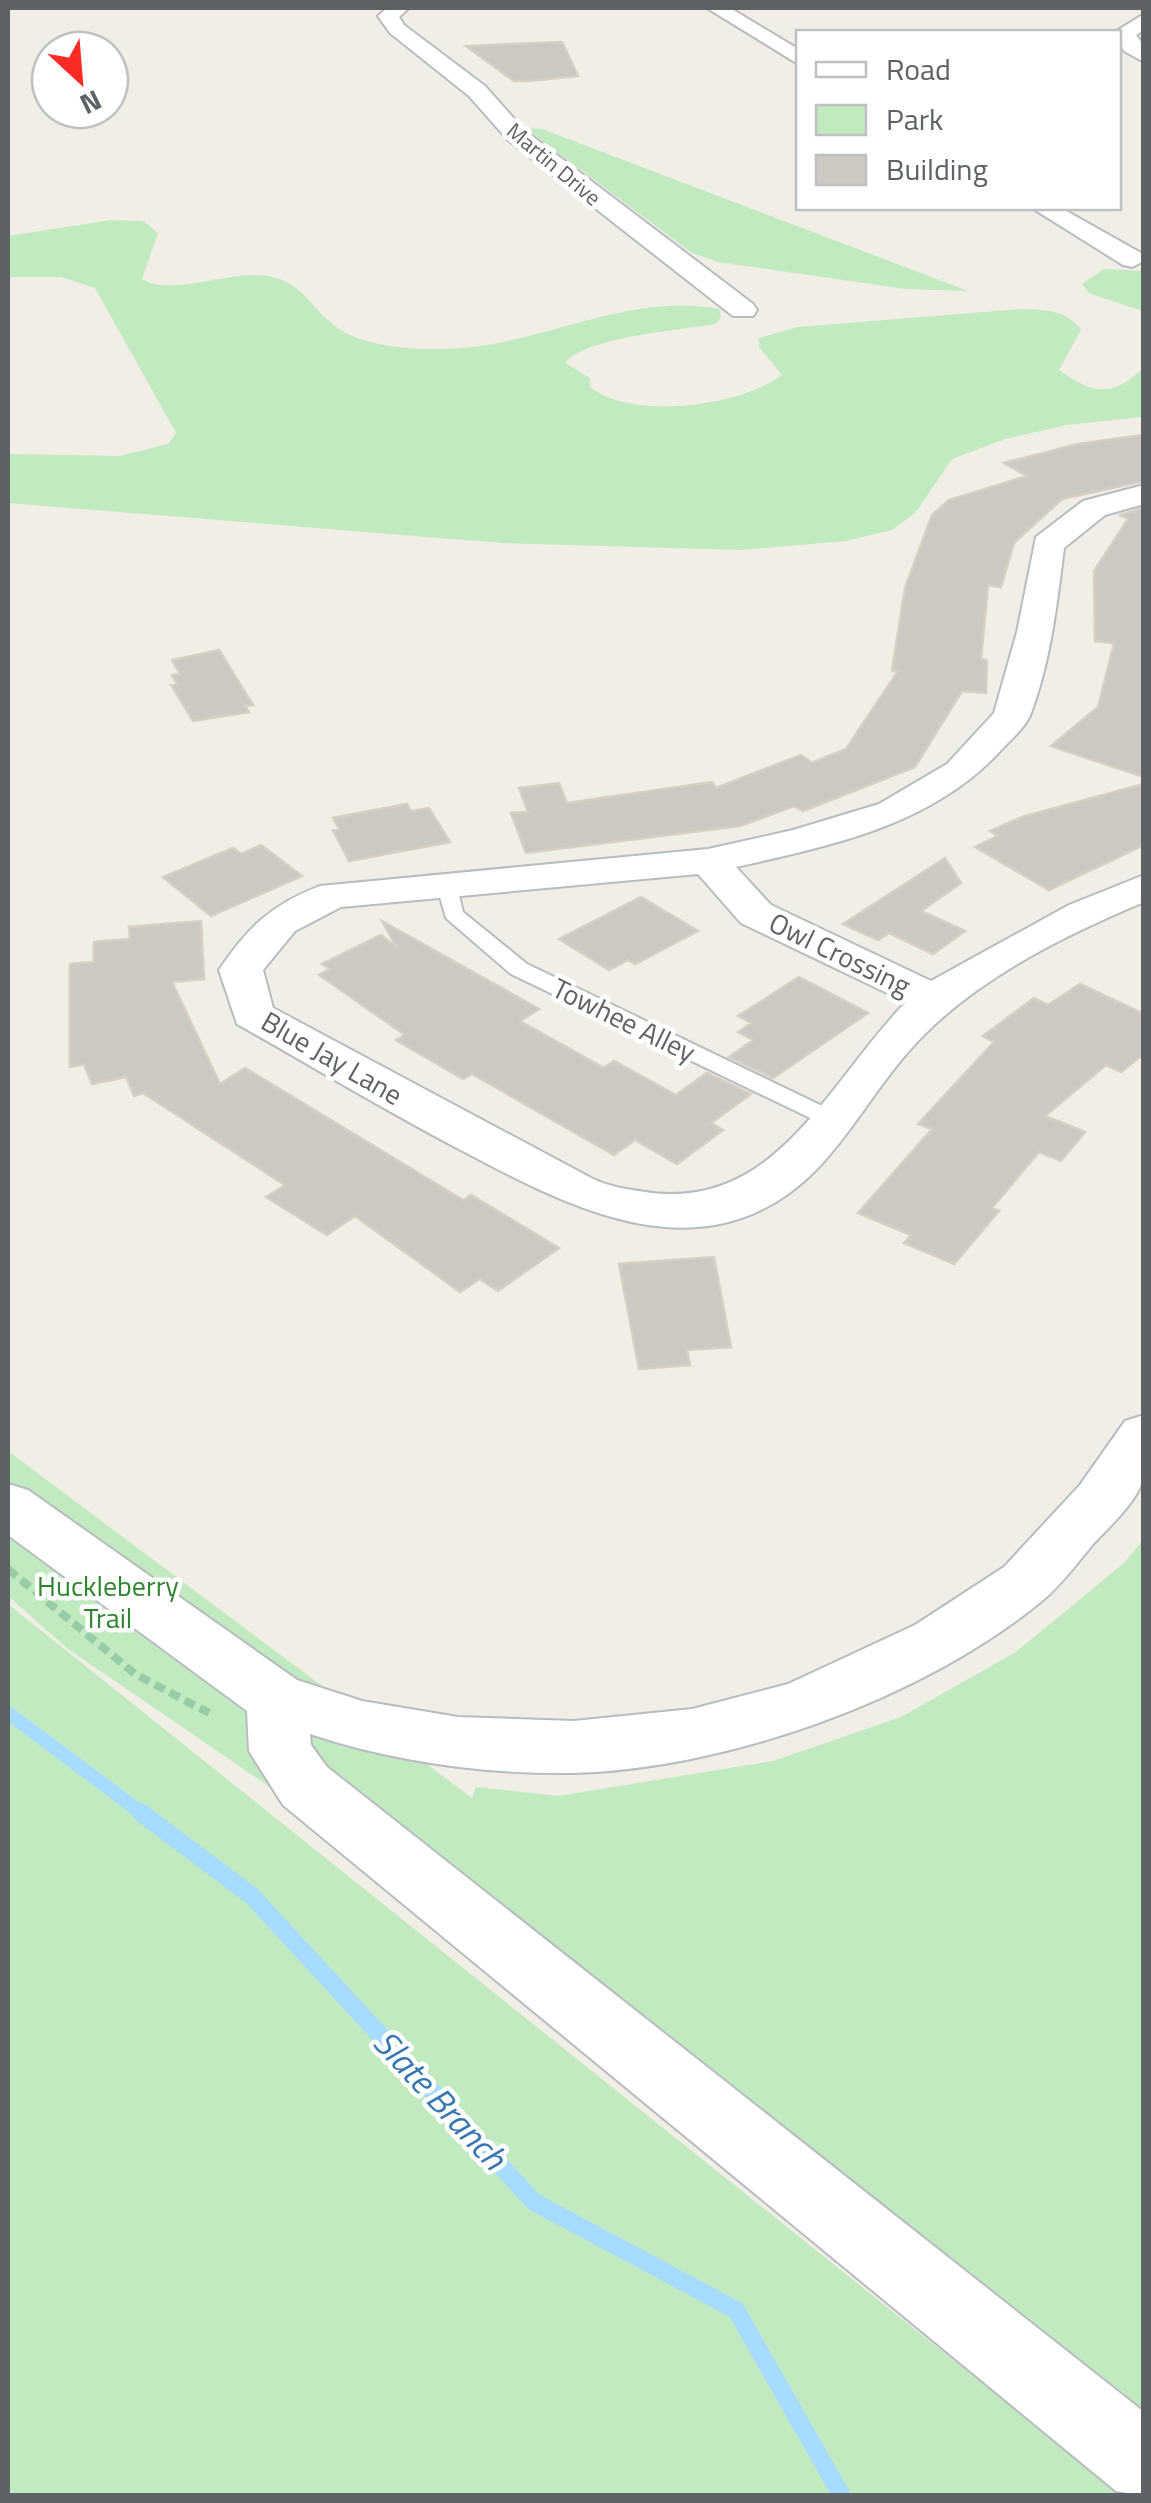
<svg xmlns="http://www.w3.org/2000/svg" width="1151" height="2503" font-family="'Titillium Web',sans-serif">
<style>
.green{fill:#c1eac0}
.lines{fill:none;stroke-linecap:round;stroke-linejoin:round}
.stream-far1{stroke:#a7dcff;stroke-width:14}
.stream{stroke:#a7dcff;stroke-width:18}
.building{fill:#ccc8c2;stroke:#d6cfc3;stroke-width:2.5}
.service-casing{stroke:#b8bcc0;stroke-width:4}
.minor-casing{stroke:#b8bcc0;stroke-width:4}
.path{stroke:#97cda5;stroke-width:8;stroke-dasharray:11 6;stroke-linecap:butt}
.service{fill:#fff;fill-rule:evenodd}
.minor{fill:#fff;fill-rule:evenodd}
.labels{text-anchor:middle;stroke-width:9;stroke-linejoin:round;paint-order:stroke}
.far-street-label{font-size:22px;fill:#5d6267;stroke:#fff}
.street-label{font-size:28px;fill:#5d6267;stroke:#fff}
.park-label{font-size:28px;fill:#2d862e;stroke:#fff}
.near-water-label{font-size:35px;font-style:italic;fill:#3677b2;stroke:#fff}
</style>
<rect width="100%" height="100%" fill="#f1eee5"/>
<path class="green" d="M525,128L542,129L968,291L906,289L718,262L692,253Z
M111,220L143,221L158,233L142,279C171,298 228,269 268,276C304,282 312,311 339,329C367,347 409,349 442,349C536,349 624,291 719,309L721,317L716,324C680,330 586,337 565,363L590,378V387C632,421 741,406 782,375L759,347V338L798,327L1022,309C1045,310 1068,310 1081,330L1059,370C1093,394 1112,398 1143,368V417L1067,425L1005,439L952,459L916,512L892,530L846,541L740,550L502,543L8,503V454L120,456L168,444L176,433L95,288L61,277H8V236Z
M1104,269L1143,271V311L1089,293L1082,284Z
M8,1451L472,1798L476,1787L558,1796L773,1761L901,1717L1016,1652L1124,1563L1143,1540V2431L473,1926L68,1649L8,1596Z
M8,1604L1122,2495H8Z"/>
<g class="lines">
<path class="stream-far1" d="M8,1713L143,1814"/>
<path class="stream" d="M140,1812L252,1896L534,2202L736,2310L842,2496"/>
</g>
<path class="building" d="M562,42L578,76L528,81H514L466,46Z
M1144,435V481L1062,499L1014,543L1001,587L988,585L981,659L987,660L986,693L962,691L915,767L803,811L794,806L740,826L526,853L511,813L528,812L519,788L559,783L567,803L712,782L716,788L801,755L812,763L846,749L898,671H892L905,588L932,515L949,500L1027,476L1004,463L1078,444Z
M1144,508V777L1051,746L1098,707L1114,643L1095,641L1094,571L1128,519L1120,515Z
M219,650L253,705L245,706L249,712L193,721L171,685L177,684L172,675L180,674L172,660Z
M1144,784V845L1049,890L975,847L998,836L990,831L1022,817Z
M407,804L411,811L429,808L450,842L349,861L333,830L339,829L333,818Z
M261,845L302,876L211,916L163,877L233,848L241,854Z
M945,858L961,883L921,911L965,931L933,954L889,933L878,940L843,924Z
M641,897L698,931L635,964L628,960L609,970L559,939Z
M201,921L204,979L172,982L220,1084L245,1068L463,1200L471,1195L559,1248L498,1291L480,1279L460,1292L355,1216L327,1235L266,1197L285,1185L143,1093L134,1096L126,1077L92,1084L84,1064L70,1067V964L94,962V942L130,939L129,927Z
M382,921L539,1009L520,1021L604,1068L614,1061L676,1095L707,1073L751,1094L711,1123L723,1130L677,1164L635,1140L614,1155L472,1074L463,1079L396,1040L405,1035L319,975L330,969L322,964L381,935L397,948Z
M799,977L868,1013L773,1078L729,1057L753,1040L738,1032L751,1023L738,1016Z
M1080,984L1144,1014V1054L1121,1072L1106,1065L1045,1116L1085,1132L1061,1161L1039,1152L992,1208L999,1211L954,1264L904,1243L911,1235L858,1213L932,1129L918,1124L994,1042L983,1036L1034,998L1048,1005Z
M714,1257L731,1347L687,1350L690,1365L639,1369L619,1264Z"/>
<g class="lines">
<defs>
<path id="service" d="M446,877L456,883L463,912L527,964L843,1116L847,1121L835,1128L827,1126L511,974L446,918L436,883Z"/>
<path id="minor" d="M387,8H409L399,17L404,25L485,86L524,130L753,304L757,310L753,316H733L508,140L469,96L390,33L378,16Z
M707,8H730L798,49V64Z
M1144,14V30L1136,35L1144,46V62L1124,51L1115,32Z
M1032,208H1061L1141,253L1144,261L1132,267L1123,265Z
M1144,485V504L1105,515L1064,548C1057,603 1051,660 1031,713C1026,726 1013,738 1003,748C934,825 833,845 736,867L771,905L931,981L1069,905L1144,875V902C1061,937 969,982 909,1051C876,1088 851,1134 816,1170C704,1282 569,1207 455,1147C381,1108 310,1065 237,1024L219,970C247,928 272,904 320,886L708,849L793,830L879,804L947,764L994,713L1017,632L1036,537L1083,501ZM698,874L741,923L906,1002C827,1083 776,1212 645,1192C626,1189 610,1187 593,1179L273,1008L263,970L295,931L341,907Z
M1144,1415C1144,1434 1147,1457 1144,1476C1139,1500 1110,1526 1094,1543C1078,1562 1062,1584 1043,1600C926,1698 725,1770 572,1773C482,1774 395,1762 310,1734L311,1745L327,1767L1144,2412V2496L1116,2491L283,1805L249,1751L247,1711L8,1535V1484L28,1490L297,1680L362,1701L458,1717L574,1721L692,1709L788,1684L915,1625L1004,1567L1080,1485L1125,1421Z"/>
</defs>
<use href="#service" class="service-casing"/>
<use href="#minor" class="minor-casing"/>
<path class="path" d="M8,1569L135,1674L209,1713"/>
<use href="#service" class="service"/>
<use href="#minor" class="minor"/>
</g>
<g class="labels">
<g class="far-street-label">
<text transform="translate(554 164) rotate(40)" y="8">Martin Drive</text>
</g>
<g class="street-label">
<text transform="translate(840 954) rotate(26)" y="10">Owl Crossing</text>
<text transform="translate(624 1020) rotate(26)" y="10">Towhee Alley</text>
<text transform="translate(332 1058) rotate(30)" y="10">Blue Jay Lane</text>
</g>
<g class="park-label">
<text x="108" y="1596">Huckleberry<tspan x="108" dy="32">Trail</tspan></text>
</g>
<g class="near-water-label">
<text transform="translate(440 2100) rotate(47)" y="12">Slate Branch</text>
</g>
</g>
<rect width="1151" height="2503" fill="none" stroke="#5d6267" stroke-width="20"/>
<rect x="796" y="30" width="325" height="180" fill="#ffffff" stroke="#bec0c2" stroke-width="2.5"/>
<rect x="816" y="62" width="50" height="15" fill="#ffffff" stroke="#bec0c2" stroke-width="2.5"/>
<text x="886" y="80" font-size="30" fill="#5d6267">Road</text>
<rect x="816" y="105" width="50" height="30" fill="#c1eac0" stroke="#bec0c2" stroke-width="2.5"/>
<text x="886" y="130" font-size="30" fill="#5d6267">Park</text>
<rect x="816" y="155" width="50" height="30" fill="#ccc8c2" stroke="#bec0c2" stroke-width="2.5"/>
<text x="886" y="180" font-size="30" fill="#5d6267">Building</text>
<g transform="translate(80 80) rotate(154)"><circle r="48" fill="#ffffff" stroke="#bec0c2" stroke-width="2.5"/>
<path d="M0-8L18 38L0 25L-18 38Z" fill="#fa2b22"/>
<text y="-15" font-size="28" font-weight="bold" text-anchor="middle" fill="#5d6267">N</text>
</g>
</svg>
